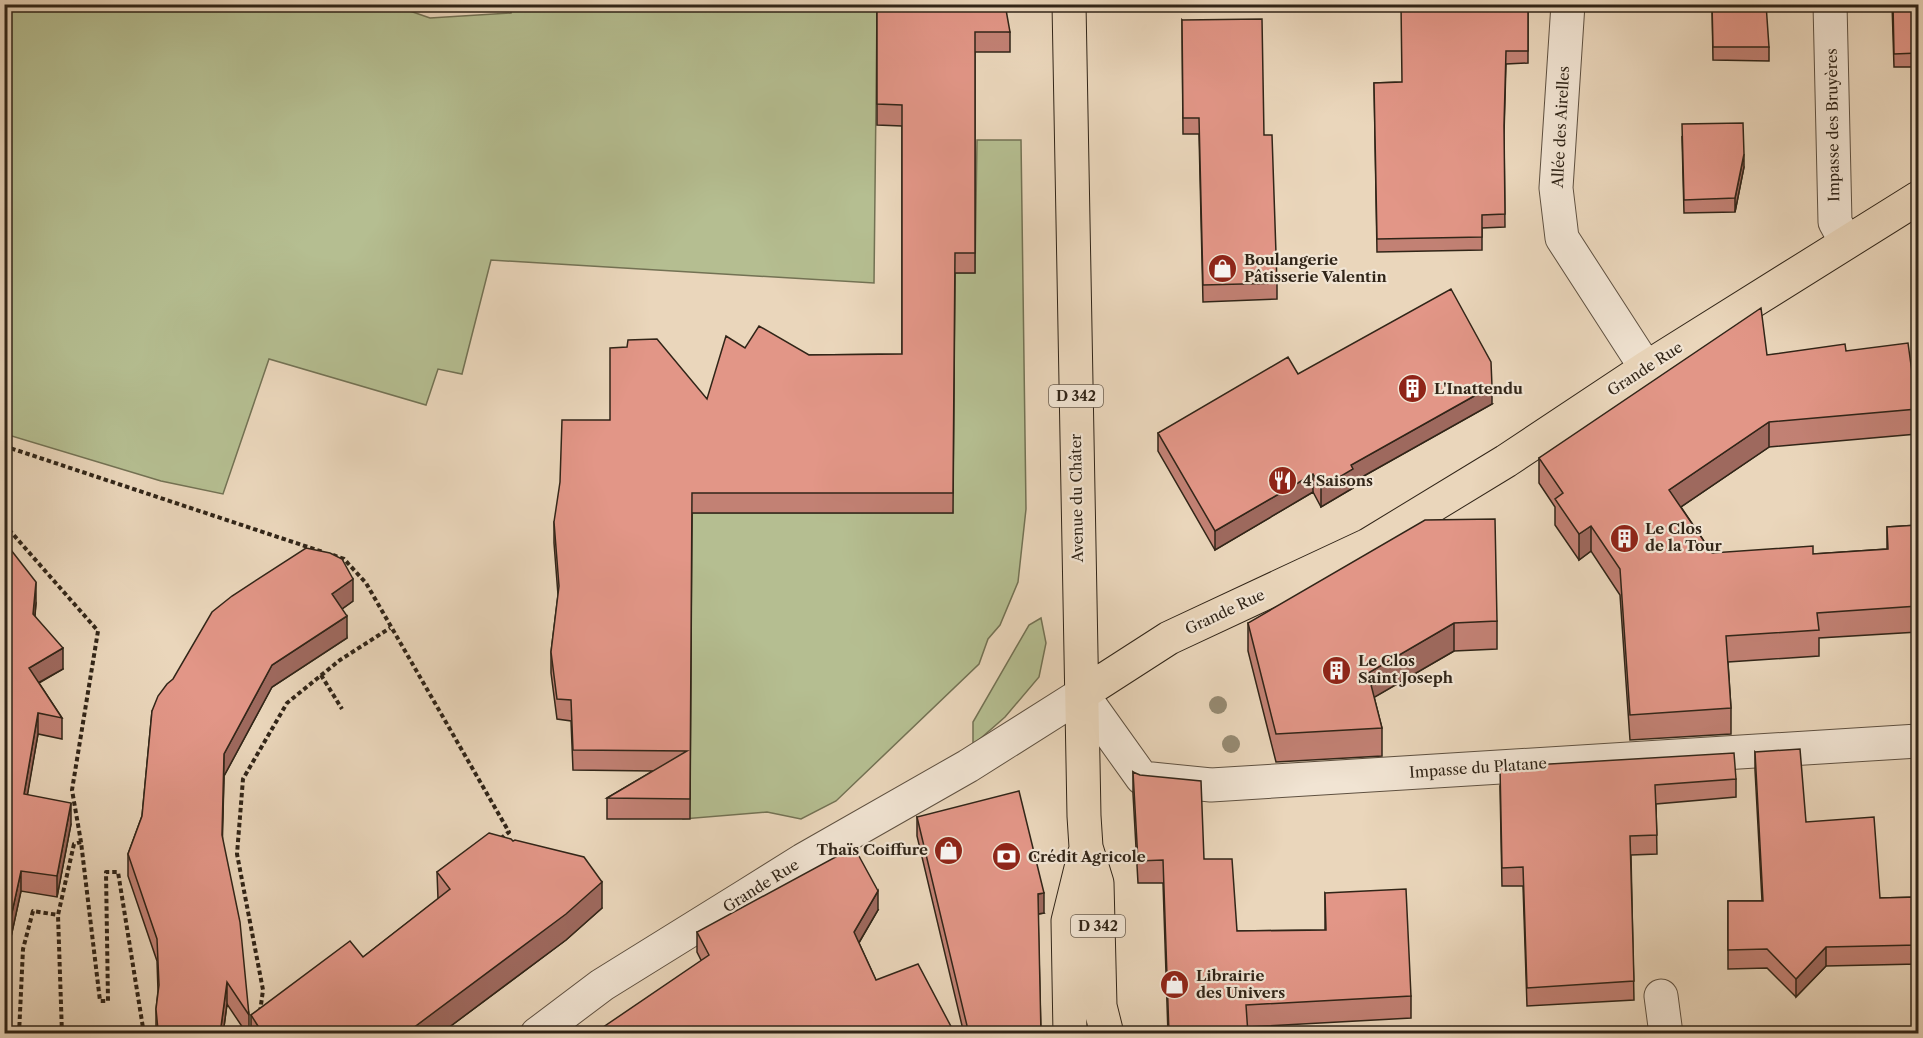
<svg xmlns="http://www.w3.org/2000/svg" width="1923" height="1038" font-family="'Libre Caslon Text',serif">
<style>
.green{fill:#b5be91;stroke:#737254;stroke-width:1.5}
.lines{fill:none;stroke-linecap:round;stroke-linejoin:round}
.minor-casing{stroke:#5f5141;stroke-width:35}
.major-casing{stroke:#312518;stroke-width:35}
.path{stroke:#312518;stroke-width:4;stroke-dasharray:4.5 3;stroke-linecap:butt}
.minor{stroke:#f1e4d3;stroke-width:33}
.major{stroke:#ead6bb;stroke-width:33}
.tree{fill:#968a72}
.wall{fill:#c28174;stroke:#312518;stroke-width:1.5}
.shaded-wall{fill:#9e695e;stroke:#312518;stroke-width:1.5}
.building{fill:#e29687;stroke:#312518;stroke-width:1.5}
.labels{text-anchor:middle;stroke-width:4.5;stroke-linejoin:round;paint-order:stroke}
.shield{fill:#f1e4d3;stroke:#6b5e50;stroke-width:1.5}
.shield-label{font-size:14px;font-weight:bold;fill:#312518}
.street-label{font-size:15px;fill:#312518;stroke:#f1e4d3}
.poi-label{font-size:15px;font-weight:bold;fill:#312518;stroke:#f1e4d3;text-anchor:start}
</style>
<rect width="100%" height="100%" fill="#ead6bb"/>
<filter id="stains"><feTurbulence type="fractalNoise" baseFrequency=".00333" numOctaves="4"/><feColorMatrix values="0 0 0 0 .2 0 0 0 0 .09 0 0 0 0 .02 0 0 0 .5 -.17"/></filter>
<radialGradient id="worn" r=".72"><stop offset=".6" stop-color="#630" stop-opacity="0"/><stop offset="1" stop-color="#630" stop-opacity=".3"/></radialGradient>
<path class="green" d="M400,4L407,10L430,18L511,13V4L893,5L877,8L874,283L491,260L462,374L438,369L426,405L269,359L223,494L161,481L5,434L4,5Z
M977,140H1021L1026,509L1018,582L1000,625L988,639L979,664L836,801L801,819L767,812L683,819L692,513H953L924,273H975Z
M1041,618L1046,643L1039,677L1005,717L973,745V722L1029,625Z"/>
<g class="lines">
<defs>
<path id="minor" d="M1568,4L1556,188L1562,238L1646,368
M1830,4L1835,222L1846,242
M1661,996L1666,1034
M537,1034L602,985L747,895L803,860L968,766L1082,694L1142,778L1211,785L1918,741"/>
<path id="major" d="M1069,4L1084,816L1086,847L1097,883L1100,1006L1107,1034
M1082,694L1169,638L1368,545L1506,461L1646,368L1918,198
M1070,1034L1068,921L1085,852"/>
</defs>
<use href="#minor" class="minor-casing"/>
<use href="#major" class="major-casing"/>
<path class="path" d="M4,446L323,552
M4,524L98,631L72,790L81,842
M333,555L344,559L366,583L509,832L500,839
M321,675L342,709
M260,1012L263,990L237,854L243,779L287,703L340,660L390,628
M19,1034L23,949L33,911L58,915
M62,1034L58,915L74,844L81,842L100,1001H108L106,872H118L144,1034"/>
<use href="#minor" class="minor"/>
<use href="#major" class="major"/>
</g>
<g class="tree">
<circle cx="1218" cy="705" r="9"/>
<circle cx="1231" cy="744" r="9"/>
</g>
<path class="wall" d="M877,4L1010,32V52H975V273H955L953,513H692L690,819H607V798L653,771L573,770L571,721L557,719L551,673V652L558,595L554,543V522L610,420L707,399L745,348L809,355L902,354V126L877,125Z
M1528,4V63L1506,64L1504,134L1505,227L1482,228V250L1377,252L1374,83L1402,82Z
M1712,4L1769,47V61L1713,60Z
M1892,4H1918V67H1894Z
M1182,20L1264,135L1277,283V299L1203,302L1199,134H1183Z
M1682,137L1744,167L1735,212L1684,213Z
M1846,351L1917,409V434L1769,447L1681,507L1712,553L1813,554L1887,549V527L1918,525V632L1819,638V656L1728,662L1731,708V734L1630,740L1620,595L1591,551L1579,560L1555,525V507L1539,483V458L1767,355Z
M1298,374L1492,404L1353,482V488L1321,507L1313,492L1215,550L1158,451V433Z
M4,541L36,603L35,616L63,669L39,683L62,718V739L38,734L27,795L71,824L57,897L21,891L4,969Z
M353,601L342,609L347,638L272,687L224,776L222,838L249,1015V1034H247L227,1004L223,1034H156V1009L158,991L157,961L128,876V854L142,816L152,711Z
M1497,621V649L1454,651L1374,697L1382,728V756L1276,762L1248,651V623Z
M1755,752L1806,822L1880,898L1918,897V964L1826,966L1796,997L1767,968L1728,969V901H1762L1755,770Z
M1133,772L1204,859L1237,931L1325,930V893L1411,996V1018L1248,1027V1034H1168L1163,883H1138L1133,794Z
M1736,779V797L1656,804L1657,854L1631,855L1634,1000L1527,1006L1523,886H1502L1500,786Z
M917,817L1044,913L1038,914L1041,1034H964L917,836Z
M513,841L602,908L566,940L440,1034H251V1015L363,957L438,899L437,872Z
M878,910L859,943L876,980L701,960L697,952V932Z"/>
<path class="shaded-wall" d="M1744,154V167L1735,212V198Z
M1492,386V404L1353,482V488L1321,507V488L1351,465Z
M1769,422V447L1669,515V490Z
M1313,474V492L1215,550V531Z
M1591,526V551L1579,560V534Z
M353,579V601L332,616V594Z
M36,582V603L33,635V614Z
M347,616V638L272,687L224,776L222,857L224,754L272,665Z
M1454,623V651L1368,701V673Z
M63,648V669L29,688V668Z
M38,713V734L24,815V794Z
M71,803V824L57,897V876Z
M21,871V891L4,969V949Z
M602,882V908L566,940L440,1034H405Z
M878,891V910L854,951V932Z
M1044,893V913L1038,914V894Z
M1826,947V966L1796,997V979Z
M227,982V1004L223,1034H220Z"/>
<path class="building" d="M877,4H1005L1010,32H975V253H955L953,493H692L690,799L607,798L687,751L573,750L571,700L557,699L551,652L559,586L554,522L560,482L562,420H610V348L627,347L628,340L657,339L707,399L726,336L745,348L759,326L809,355L902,354V105L877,104Z
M1401,4H1528V51H1506L1504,126L1505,214L1482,215V237L1377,239L1374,83L1402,82Z
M1712,4H1766L1769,47H1713Z
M1893,4H1918V53L1894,54Z
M1262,19L1264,135H1272L1277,283L1203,285L1199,118H1183L1182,20Z
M1743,123L1744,154L1735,198L1684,200L1682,124Z
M1451,289L1491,362L1492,386L1351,465L1353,469L1321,488L1313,474L1215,531L1158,433L1288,357L1298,374Z
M1761,308L1767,355L1845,344L1846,351L1908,343L1917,409L1769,422L1669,490L1712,553L1813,546V554L1888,549L1887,527L1918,525V606L1817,613L1819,630L1726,636L1731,708L1630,715L1620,569L1591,526L1579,534L1555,499L1563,493L1539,458Z
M1495,519L1497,621L1454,623L1368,673L1382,728L1276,734L1248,623L1425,520Z
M4,541L36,582L33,614L63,648L29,668L62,718L38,713L24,794L71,803L57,876L21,871L4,949Z
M306,548L330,553L342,559L353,579L332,594L347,616L272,665L224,754L222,835L240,922L249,1015L227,982L220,1034H157L158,1030L156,1009L159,985L157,939L128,854L142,816L152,711L158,696L167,684L173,679L212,612L232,596Z
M1800,749L1806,822L1874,817L1880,898L1918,897V945L1826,947L1796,979L1767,949L1728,950V901H1763L1755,752Z
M1734,753L1736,779L1655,785L1657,835L1630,836L1634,981L1527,988L1523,867L1502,868L1500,767Z
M1133,772L1140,775L1201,781L1204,859H1232L1237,931L1326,930L1325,893L1406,889L1411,996L1246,1005L1248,1034H1169L1163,860L1138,861Z
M1019,791L1044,893L1038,894L1041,1034H969L917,817Z
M489,833L511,839L513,841L515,840L584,857L602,882L566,914L405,1034H263L251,1015L350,941L363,957L450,889L437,872Z
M854,847L878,891L854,932L876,980L918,964L955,1034H593L709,955L697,932Z"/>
<defs>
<symbol id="shop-disc" viewBox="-11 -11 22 22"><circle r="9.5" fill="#8f2418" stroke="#f1e4d3"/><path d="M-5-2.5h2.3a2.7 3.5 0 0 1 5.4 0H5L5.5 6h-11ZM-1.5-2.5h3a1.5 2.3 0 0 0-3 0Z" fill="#fff"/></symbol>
<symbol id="building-disc" viewBox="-11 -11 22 22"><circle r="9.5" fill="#8f2418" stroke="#f1e4d3"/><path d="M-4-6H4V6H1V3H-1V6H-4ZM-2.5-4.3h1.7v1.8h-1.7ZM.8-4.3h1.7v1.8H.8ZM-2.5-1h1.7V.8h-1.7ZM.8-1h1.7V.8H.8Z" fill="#fff"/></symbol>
<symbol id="restaurant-disc" viewBox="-11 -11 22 22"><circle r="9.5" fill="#8f2418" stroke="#f1e4d3"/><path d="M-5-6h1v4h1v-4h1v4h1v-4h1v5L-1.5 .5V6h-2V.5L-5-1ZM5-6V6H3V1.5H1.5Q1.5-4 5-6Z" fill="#fff"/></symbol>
<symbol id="bank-disc" viewBox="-11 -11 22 22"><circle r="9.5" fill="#8f2418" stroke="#f1e4d3"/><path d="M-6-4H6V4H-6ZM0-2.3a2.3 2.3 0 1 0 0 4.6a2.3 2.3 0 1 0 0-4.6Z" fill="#fff"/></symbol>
</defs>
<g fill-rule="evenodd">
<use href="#shop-disc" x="1206" y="252" width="33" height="33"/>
<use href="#building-disc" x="1396" y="372" width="33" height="33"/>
<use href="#restaurant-disc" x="1266" y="464" width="33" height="33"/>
<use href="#building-disc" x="1608" y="522" width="33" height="33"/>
<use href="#building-disc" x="1320" y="654" width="33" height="33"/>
<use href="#shop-disc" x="932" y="834" width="33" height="33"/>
<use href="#bank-disc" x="990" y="840" width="33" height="33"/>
<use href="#shop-disc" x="1158" y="968" width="33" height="33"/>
</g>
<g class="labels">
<g class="shield">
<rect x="1049" y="385" width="54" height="22" rx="4.5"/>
<rect x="1071" y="915" width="54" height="22" rx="4.5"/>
</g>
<g class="shield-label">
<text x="1076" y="401">D 342</text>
<text x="1098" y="931">D 342</text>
</g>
<g class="street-label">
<text transform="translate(1833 125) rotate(-91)" y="5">Impasse des Bruyères</text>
<text transform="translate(1561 127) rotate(-87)" y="5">Allée des Airelles</text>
<text transform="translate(1645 369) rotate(-33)" y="5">Grande Rue</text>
<text transform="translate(1077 498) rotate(-91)" y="5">Avenue du Châter</text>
<text transform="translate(1225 612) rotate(-25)" y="5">Grande Rue</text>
<text transform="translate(1478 768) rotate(-4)" y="5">Impasse du Platane</text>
<text transform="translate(761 886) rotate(-32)" y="5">Grande Rue</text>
</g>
<g class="poi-label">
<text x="1244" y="265">Boulangerie<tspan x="1244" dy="17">Pâtisserie Valentin</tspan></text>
<text x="1434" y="394">L'Inattendu</text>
<text x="1303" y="486">4 Saisons</text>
<text x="1645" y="534">Le Clos<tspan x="1645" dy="17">de la Tour</tspan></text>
<text x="1358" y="666">Le Clos<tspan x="1358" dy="17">Saint Joseph</tspan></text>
<text x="928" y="855" text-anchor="end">Thaïs Coiffure</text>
<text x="1028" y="862">Crédit Agricole</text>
<text x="1196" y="981">Librairie<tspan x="1196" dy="17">des Univers</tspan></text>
</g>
</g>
<rect width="1923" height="1038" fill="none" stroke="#ead6bb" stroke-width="24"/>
<rect x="6" y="6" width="1911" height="1026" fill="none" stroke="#312518" stroke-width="3"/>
<rect x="12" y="12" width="1899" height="1014" fill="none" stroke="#312518" stroke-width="1.5"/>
<rect width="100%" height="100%" filter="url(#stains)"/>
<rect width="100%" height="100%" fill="url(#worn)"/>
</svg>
